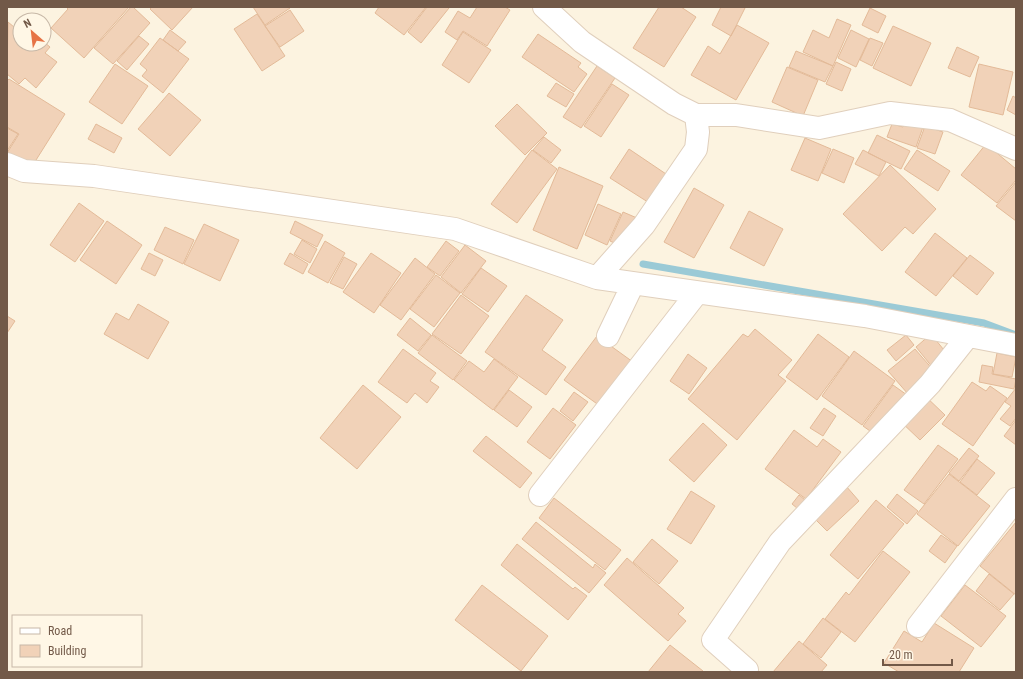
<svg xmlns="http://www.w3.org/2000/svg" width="1023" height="679" font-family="'Roboto Condensed',sans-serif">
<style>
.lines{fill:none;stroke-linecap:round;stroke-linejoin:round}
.stream{stroke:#9bcad6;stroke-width:7}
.building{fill:#f1d2b8;stroke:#e3ba98}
.minor-casing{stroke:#e0cfbc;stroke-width:24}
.minor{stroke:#fff;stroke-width:22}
</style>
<rect width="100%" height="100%" fill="#fcf3e0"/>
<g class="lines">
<path class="stream" d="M643,264L984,323L1016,335"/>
</g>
<path class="building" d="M66,7H129L84,58L51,28L68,9Z
M131,7H133L150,23L113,64L94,48Z
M152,7H193L172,30L150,9Z
M253,7H289L290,8L265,25Z
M379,7H426L404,35L375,13Z
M427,7H447L449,8L421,43L408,32Z
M477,7H505L510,10L487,46L463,31L457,40L445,32L458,11L470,18Z
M659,7H681L696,17L664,67L633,48Z
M721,7H743L745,8L731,36L712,25Z
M870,8L886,16L878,33L862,25Z
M290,10L304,31L280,47L265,26Z
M257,14L285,56L262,71L234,29Z
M837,19L851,25L833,66L803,52L813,30L829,38Z
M8,22L20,32V44H44V42L50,47L45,53L57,62L36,88L25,78L19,84L7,74Z
M737,25L769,43L736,100L691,75L708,46L720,54Z
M893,26L931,43L911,86L873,68Z
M170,30L186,42L178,51L163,40Z
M851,30L869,39L856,67L838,58Z
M463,32L491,50L469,83L442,65Z
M538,34L581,63L578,67L587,74L574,92L522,57Z
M139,36L149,44L127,70L117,61Z
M160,38L189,59L163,93L142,76L147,70L140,64Z
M870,38L883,43L872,66L860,60Z
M957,47L979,57L970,77L948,68Z
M796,51L833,66L825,82L789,67Z
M836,62L851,69L842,91L826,84Z
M115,64L148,86L122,124L89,102Z
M979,64L1013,72L1003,115L969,107Z
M597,66L615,78L581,128L563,117Z
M787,67L818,80L803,116L772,102Z
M9,79L65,114L31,168L7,153L19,134L7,127V81Z
M556,83L574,94L566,107L547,96Z
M612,84L629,95L601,137L584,126Z
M169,93L201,120L170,156L138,129Z
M1013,96L1016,98V115L1007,110Z
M517,104L547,133L525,155L495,126Z
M905,121L923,127L916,147L887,137L892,124L903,127Z
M96,124L122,138L114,153L88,139Z
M925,126L943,132L935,154L917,148Z
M7,128L18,134L7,151Z
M877,135L910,151L901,169L868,153Z
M544,137L561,150L551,163L533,150Z
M805,138L831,149L818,181L791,170Z
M986,144L1016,169V180L997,203L961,175Z
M629,149L669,176L651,204L610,178Z
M833,149L854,158L844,183L822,173Z
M532,150L557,169L517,223L491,204Z
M863,150L886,162L879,176L855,164Z
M917,150L950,171L938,191L904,169Z
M890,165L936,209L913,234L905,227L882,251L843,214Z
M559,167L603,186L577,249L533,230Z
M1016,182V221L996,206Z
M694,188L724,205L694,258L664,242Z
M79,203L104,221L75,262L50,245Z
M598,204L621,214L607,245L585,235Z
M749,211L783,229L764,266L730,248Z
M623,212L637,218L623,247L610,241Z
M107,221L142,245L116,284L80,260Z
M295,221L323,235L317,247L290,233Z
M204,224L239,240L220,281L184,264Z
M165,227L194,240L183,264L154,250Z
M935,233L967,258L936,296L905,272Z
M302,240L317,249L310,263L294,254Z
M325,241L345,253L328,283L308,272Z
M446,241L459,251L440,276L427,267Z
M465,245L486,261L461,293L441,277Z
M149,253L163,260L155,276L141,269Z
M290,253L308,264L303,274L284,264Z
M371,253L401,273L374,313L343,292Z
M970,255L994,273L977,295L953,276Z
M344,257L357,264L343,289L330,283Z
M415,258L435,274L401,320L380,305Z
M481,268L507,286L488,312L462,294Z
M436,275L460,293L434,327L410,309Z
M461,295L489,316L461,354L432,334Z
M526,295L563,320L542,350L566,367L546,395L485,352Z
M138,304L169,322L148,359L104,334L116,313L129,320Z
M7,316L15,321L7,333Z
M410,318L431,335L418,351L397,335Z
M755,329L792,360L778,375L786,381L737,440L688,399L743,334L748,337Z
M818,334L849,357L817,400L786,377Z
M931,334L948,355L933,368L916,347Z
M432,335L467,361L453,380L418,353Z
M906,335L914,345L896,361L887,350Z
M597,336L633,362L600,406L564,380Z
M403,349L436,373L430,381L439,387L427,403L415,393L407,403L378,382Z
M915,349L935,372L908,394L888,371Z
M854,351L895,381L862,425L822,396Z
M997,353L1016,357L1012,377L993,374Z
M688,354L707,368L689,394L670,381Z
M494,359L518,377L493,410L454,380L469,361L484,372Z
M982,365L993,367L992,374L1016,379L1014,389L979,382Z
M972,382L986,391L990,386L1007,398L973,446L942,424Z
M363,385L401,417L357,469L320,438Z
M893,385L907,395L877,436L863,426Z
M1016,388V418L1010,426L1000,419L1011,406L1005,402Z
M509,390L532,407L517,427L494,410Z
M574,392L588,402L573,421L560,411Z
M922,393L945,415L920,440L898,419Z
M553,408L576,425L550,459L527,442Z
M824,408L836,416L823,436L810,428Z
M1016,420V445L1004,436Z
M703,423L727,445L694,482L669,460Z
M794,430L817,447L823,439L841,452L806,499L765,469Z
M486,436L532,473L520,488L473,451Z
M938,445L958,459L924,504L904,490Z
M969,448L979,456L959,481L949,473Z
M977,459L995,473L977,495L960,482Z
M949,474L990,506L958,546L917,514Z
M846,486L859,501L827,531L813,517Z
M691,491L715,506L691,544L667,529Z
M897,494L918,511L907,524L887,507Z
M799,495L810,504L803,513L792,504Z
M554,498L621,550L605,570L539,518Z
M876,500L904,524L858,579L830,555Z
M536,522L593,568L595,564L606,573L589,593L522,539Z
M1016,522V595L980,566Z
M941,535L957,546L945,563L929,551Z
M652,539L678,561L659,584L633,562Z
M517,544L573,589L575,587L587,596L568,620L501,565Z
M883,551L910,572L855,642L825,619L846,592L849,595Z
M627,558L684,608L678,614L686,621L668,641L604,585Z
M989,574L1014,594L1000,610L976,591Z
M482,585L548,636L521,671L455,620Z
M965,585L1006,616L981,647L941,616Z
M823,618L841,632L821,658L803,644Z
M934,623L974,648L959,672H899L884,663L904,631L922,642Z
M799,641L827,665L821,672H773Z
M670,645L703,671L702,672H648Z"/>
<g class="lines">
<defs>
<path id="minor" d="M544,7L582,42L674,104L696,115L698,132L696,149L644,225L597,278
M696,115H736L819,128L890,113L950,120L1016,149
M7,164L24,171L94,176L455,229L597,278L865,316L1016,345
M608,336L633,284
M540,495L697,293
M918,626L1016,499
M747,670L713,640L780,542L930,384L968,336"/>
</defs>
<use href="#minor" class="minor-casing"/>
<use href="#minor" class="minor"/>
</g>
<rect width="1023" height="679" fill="none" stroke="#725948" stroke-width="16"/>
<rect x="12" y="615" width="130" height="52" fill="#fff7e6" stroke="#c7b8a7"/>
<rect x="20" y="628" width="20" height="6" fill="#ffffff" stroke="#c7b8a7"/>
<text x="48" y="635" font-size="12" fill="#725948">Road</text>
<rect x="20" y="645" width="20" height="12" fill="#f1d2b8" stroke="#c7b8a7"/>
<text x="48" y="655" font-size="12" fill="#725948">Building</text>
<g transform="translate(32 32) rotate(332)"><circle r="19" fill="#fff7e6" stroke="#c7b8a7"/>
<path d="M0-3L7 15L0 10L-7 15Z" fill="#e67345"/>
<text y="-6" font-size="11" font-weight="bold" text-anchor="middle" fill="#725948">N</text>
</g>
<path d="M883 659v6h69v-6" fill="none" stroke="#725948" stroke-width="2"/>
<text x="889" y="659" font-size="12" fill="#725948" stroke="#fff7e6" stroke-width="3" paint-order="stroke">20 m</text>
</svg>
